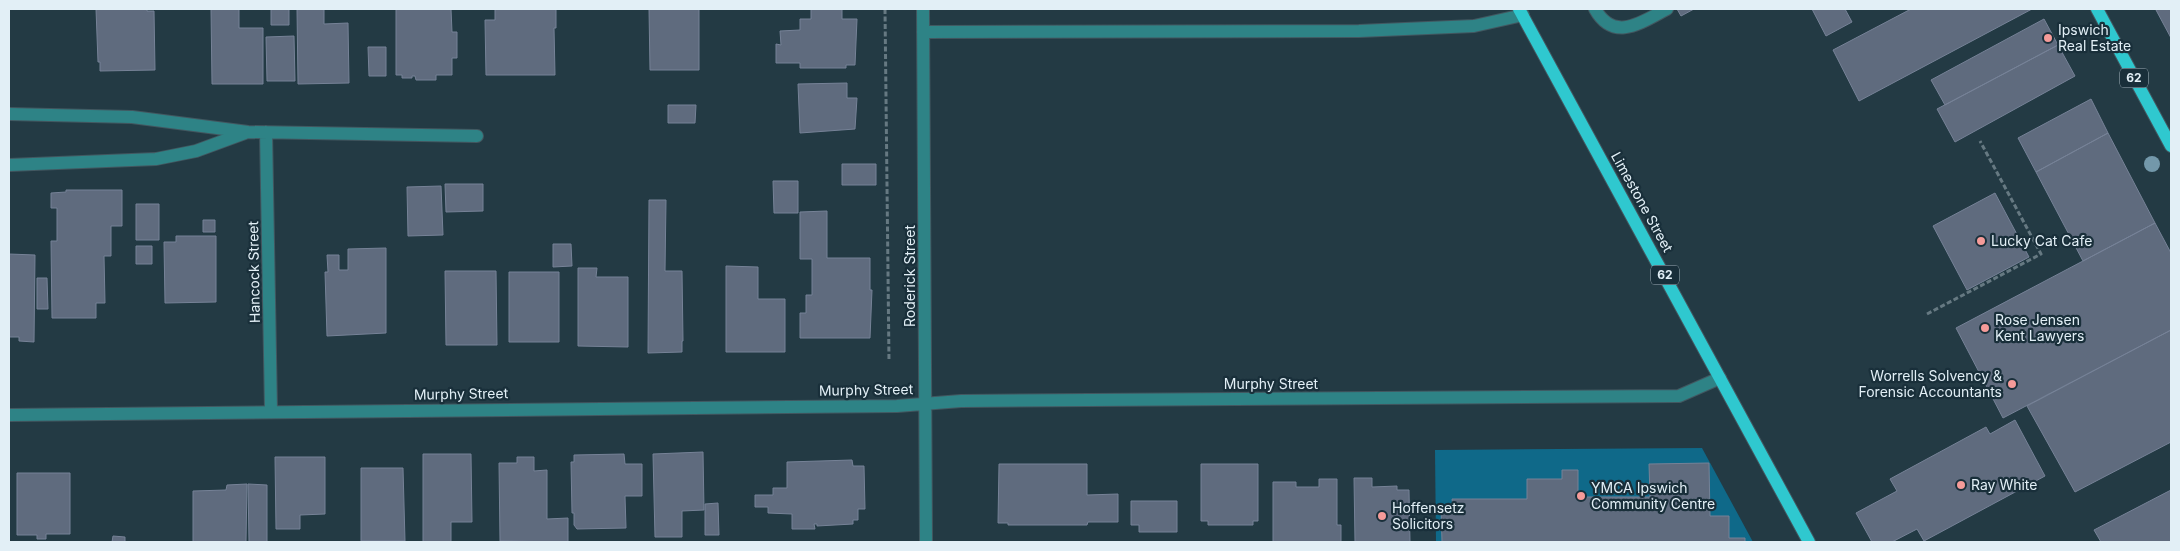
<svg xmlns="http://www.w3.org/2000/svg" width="2180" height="551" font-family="Inter,sans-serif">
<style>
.green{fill:#0f6989}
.building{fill:#5f6b7e;stroke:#768297}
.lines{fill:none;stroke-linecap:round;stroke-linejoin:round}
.minor-casing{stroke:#425760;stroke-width:14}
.major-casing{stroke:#425760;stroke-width:14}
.path{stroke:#667982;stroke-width:3;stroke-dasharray:5 2.5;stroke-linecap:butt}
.minor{stroke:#2e8386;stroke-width:12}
.major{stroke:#2fc8cf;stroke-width:12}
.tree{fill:#7398aa}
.poi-dot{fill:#f59b99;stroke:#192f3a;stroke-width:2}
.labels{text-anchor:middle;stroke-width:4.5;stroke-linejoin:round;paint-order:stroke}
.shield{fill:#192f3a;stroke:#a6b5be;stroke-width:1}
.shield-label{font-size:12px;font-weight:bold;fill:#e2eff6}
.poi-label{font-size:14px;fill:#e2eff6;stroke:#192f3a;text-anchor:start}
.street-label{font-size:14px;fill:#e2eff6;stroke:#192f3a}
</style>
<rect width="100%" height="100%" fill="#233a44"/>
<path class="green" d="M1702,448L1753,542H1436L1435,450Z"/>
<path class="building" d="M96,9H147V11H154L155,70L100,71V62H98Z
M211,9H239V28H263V84H212Z
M271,9H289V25H271Z
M297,9H324V24L348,23L349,83L298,84Z
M396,9H451L452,32H457V58H452V75H436V80H416L415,76H412V78H402V75H396Z
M495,9H556V28H554L555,75H486L485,20H495Z
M649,9H699V70H650Z
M811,9H842V19H857L855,65H846V68H800V63H776V44L781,45L780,31L800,30V19H811Z
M1677,9H1694L1681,16Z
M1812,9H1845L1852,22L1826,36Z
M1911,9H2032L1859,101L1833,50Z
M2158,9H2171V38L2156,10Z
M2044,19L2058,45L1945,105L1931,80Z
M294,36L295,81H267L266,37Z
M2058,45L2075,76L1955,142L1937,109Z
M368,47H386V76H369Z
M847,83V98H857L855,129L800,133L798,84Z
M2091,99L2108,133L2036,172L2018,138Z
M668,105H696L695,123H668Z
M2108,133L2155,223L2083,261L2036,172Z
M842,164H876V185H842Z
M773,181H798V213H774Z
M445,184H483V211L446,212Z
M441,186L443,235L408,236L407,187Z
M66,190H122V226H111V256H104L105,303H96V318H52L51,241H57V208H51V193L66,192Z
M1995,193L2029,257L1967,290L1933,226Z
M649,200H666L665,271H682L683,341H682V352L648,353Z
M136,204H159V240H136Z
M827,211V258H870V290H872L870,338H800V313H806V295H812V259H800V212Z
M203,220H215V232H203Z
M2155,223L2171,253V330L2003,418L1956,328Z
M176,236H216V302L165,303L164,242H176Z
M553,244H571L572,266L553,267Z
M136,246H152V264H136Z
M386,248V333L327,336L325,272H328L327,255H339V270H348V249Z
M9,254L35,255L34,342L19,341V337H9Z
M726,266L758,267V299H785V352H726Z
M578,268H597L596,277H628V347L578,346Z
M445,271H496L497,345H446Z
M509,272H559V342H509Z
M37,278H47L48,309H37Z
M2171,330V442L2075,492L2027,406Z
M2015,420L2045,476L1924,541L1917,529L1892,542H1872L1856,513L1897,491L1890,479L1986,427L1990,434Z
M703,452L704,510L682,511V537H655L653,454Z
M423,454H471L472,522H451V542H423Z
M624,454L625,464H642V496H625L626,528L577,529L574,525V513H572L571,462H574V455Z
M275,457H325V514L300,515V529H276Z
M517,457H534V471L547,470V519L568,518V542L500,541L499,463H517Z
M852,460L853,466H864L865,509H858V520H853V524L817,526V524H814L815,529H792V514L768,513V507H755V495H773V488H787V462Z
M1709,463L1710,516H1729V538H1745V542H1442L1441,507H1453L1452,499H1527V479H1562V470H1578V497H1650L1649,464Z
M999,464H1087V495L1118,494V522H1088L1087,525H1008V523H998Z
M1201,464H1258V521H1253V525H1208V521H1201Z
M361,468H403L405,541H361Z
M17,473H70V534H46V539H37V535H17Z
M1354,478H1372V487L1397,486V490H1409L1410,542H1355Z
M1319,479H1337V525H1341V542H1273V482H1296V487H1319Z
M247,484L246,542H193V491L226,490L227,485Z
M248,484L267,485V542H249Z
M2171,490V542H2101L2094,530Z
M1131,501H1177V532H1139V525H1131Z
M718,503L719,535H705V504Z
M113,536L125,537V542H112Z"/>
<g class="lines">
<defs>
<path id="minor" d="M923,9L926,542
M1595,9C1614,43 1642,22 1667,9
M923,32L1359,31L1474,26L1523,15
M9,114L132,117L248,132L477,136
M266,132L271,411
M9,165L156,159L196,151L245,133
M9,415L897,406L961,401L1679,396L1720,378"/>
<path id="major" d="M1519,9L1809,542
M2097,9L2171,146"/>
</defs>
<use href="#minor" class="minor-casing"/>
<use href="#major" class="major-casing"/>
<path class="path" d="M885,9L889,361
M1927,314L2041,254L1980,141"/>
<use href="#minor" class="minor"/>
<use href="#major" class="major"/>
</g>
<circle class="tree" cx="2152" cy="164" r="8"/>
<g class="poi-dot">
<circle cx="2048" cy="38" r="5"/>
<circle cx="1981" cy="241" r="5"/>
<circle cx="1985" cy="328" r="5"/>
<circle cx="2012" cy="384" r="5"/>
<circle cx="1961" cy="485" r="5"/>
<circle cx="1581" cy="496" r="5"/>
<circle cx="1382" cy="516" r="5"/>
</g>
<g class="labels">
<g class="shield">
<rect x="2120" y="68.5" width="28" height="19" rx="4"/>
<rect x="1651" y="265.5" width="28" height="19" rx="4"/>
</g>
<g class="shield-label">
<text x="2134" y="82">62</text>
<text x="1665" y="279">62</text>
</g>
<g class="poi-label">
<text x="2058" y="35">Ipswich<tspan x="2058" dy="16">Real Estate</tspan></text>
<text x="1991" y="246">Lucky Cat Cafe</text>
<text x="1995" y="325">Rose Jensen<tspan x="1995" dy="16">Kent Lawyers</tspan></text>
<text x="2002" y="381" text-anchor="end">Worrells Solvency &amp;<tspan x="2002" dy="16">Forensic Accountants</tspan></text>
<text x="1971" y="490">Ray White</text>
<text x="1591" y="493">YMCA Ipswich<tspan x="1591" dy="16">Community Centre</tspan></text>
<text x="1392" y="513">Hoffensetz<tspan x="1392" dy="16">Solicitors</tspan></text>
</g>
<g class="street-label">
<text transform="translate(1642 202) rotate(61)" y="5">Limestone Street</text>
<text transform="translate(254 272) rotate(-91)" y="5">Hancock Street</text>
<text transform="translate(910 276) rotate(-90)" y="5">Roderick Street</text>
<text x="1271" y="389">Murphy Street</text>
<text transform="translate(866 390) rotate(-1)" y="5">Murphy Street</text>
<text transform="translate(461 394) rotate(-1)" y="5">Murphy Street</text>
</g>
</g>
<rect width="2180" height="551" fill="none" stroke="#e2eff6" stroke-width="20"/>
</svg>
